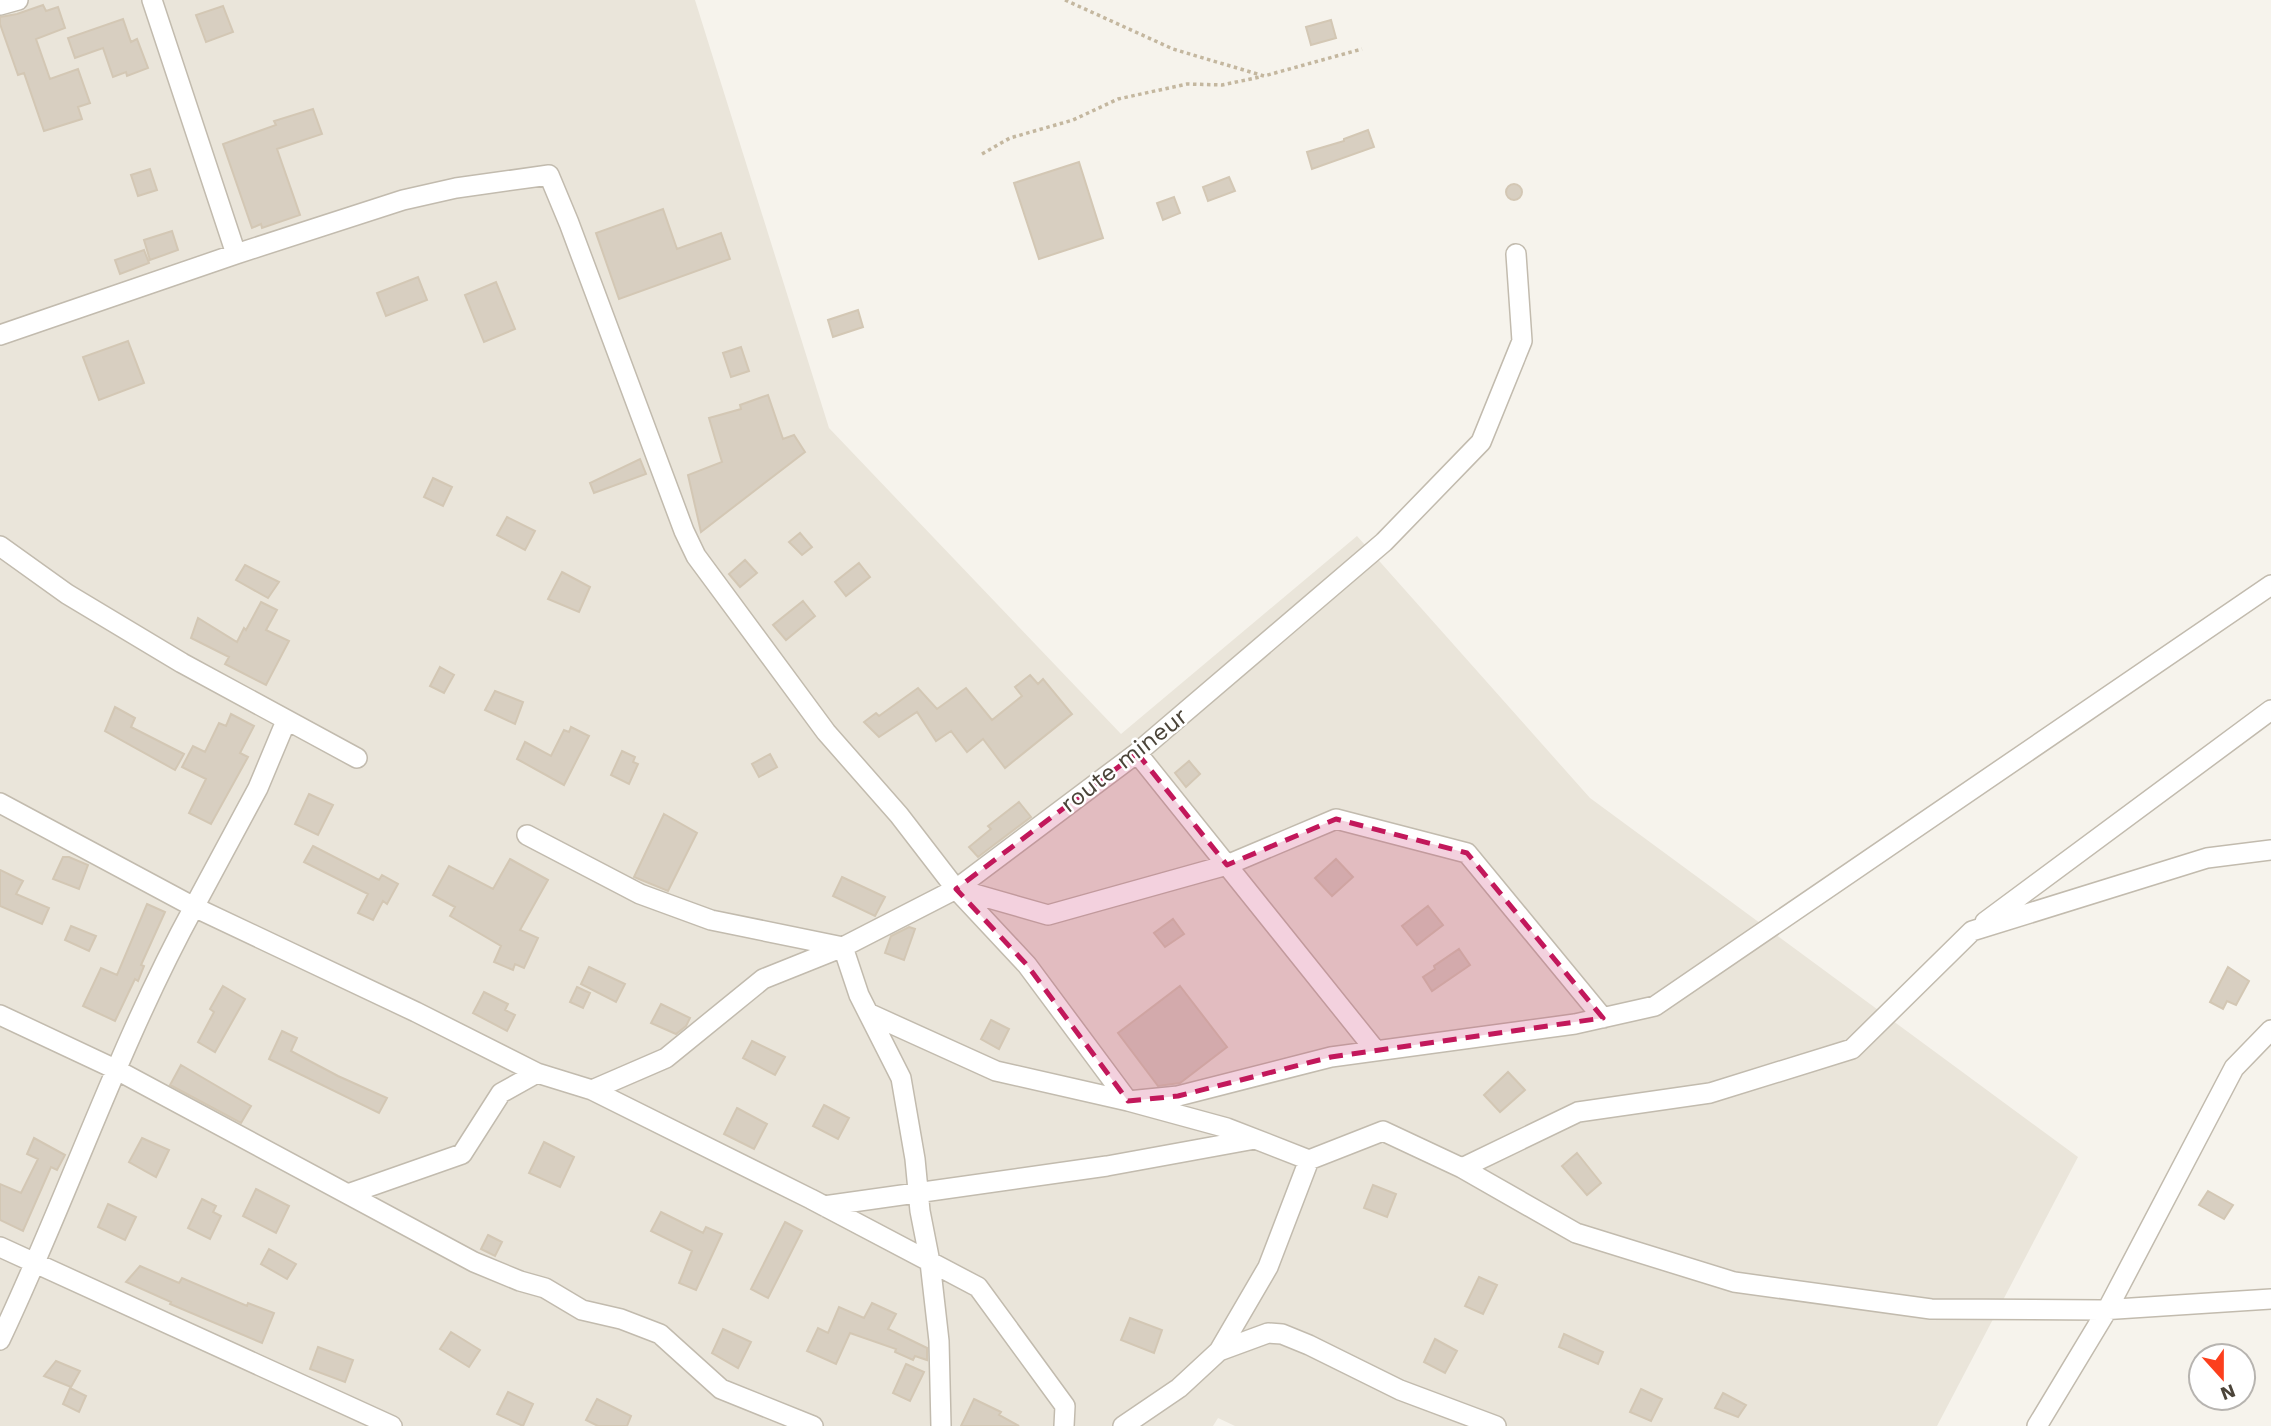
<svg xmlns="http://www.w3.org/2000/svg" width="2271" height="1426" font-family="'Work Sans',sans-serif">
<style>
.residential{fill:#eae5da}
.building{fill:#d8cfc1;stroke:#d3c7b4;stroke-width:2}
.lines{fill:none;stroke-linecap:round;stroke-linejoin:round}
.minor-casing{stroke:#c2bbae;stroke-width:22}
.path{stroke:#c4b79f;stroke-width:3.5;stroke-dasharray:3.5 3.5;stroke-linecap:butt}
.minor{stroke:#fff;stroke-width:19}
.marked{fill:#c2185b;fill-opacity:0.2;stroke:#c2185b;stroke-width:5;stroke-dasharray:14 9;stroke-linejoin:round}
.labels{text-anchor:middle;stroke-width:5;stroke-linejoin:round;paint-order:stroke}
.street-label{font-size:24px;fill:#4b4439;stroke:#fff}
</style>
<rect width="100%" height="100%" fill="#f6f3ec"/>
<path class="residential" d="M0,0H695L829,428L1121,734L1357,536L1590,798L2078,1157L1937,1426H1235L1218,1418L1213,1426H0Z"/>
<path class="building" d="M43,5L46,11L58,7L65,28L36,39L50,79L78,69L90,103L78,107L82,119L44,131L24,73L18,75L0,24V17L17,14Z
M223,6L233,32L206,42L196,15Z
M123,19L131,42L137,39L148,68L127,76L126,72L113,77L103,48L75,58L68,38Z
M1331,20L1336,38L1311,45L1306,27Z
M313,109L322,134L277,149L300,215L262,228L261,224L252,228L223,144L276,125L274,121Z
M1368,130L1374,147L1312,169L1307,152L1344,141V139Z
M1079,162L1103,238L1039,259L1014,183Z
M150,169L157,190L138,196L131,175Z
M1229,177L1235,191L1208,201L1203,187Z
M1506 192a8 8 0 1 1 16 0a8 8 0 1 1-16 0Z
M1174,197L1180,213L1163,220L1157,203Z
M663,209L677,249L721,233L730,259L619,299L596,233Z
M172,231L178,250L150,260L144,240Z
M144,250L149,263L120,274L115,260Z
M418,277L427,300L386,316L377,293Z
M496,282L515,329L484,342L465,295Z
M858,310L863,327L833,337L828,320Z
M128,341L144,383L99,400L83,357Z
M741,347L749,371L731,377L723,353Z
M768,395L783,439L794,435L805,452L701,532L688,475L722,462L709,418L741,409L740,405Z
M640,459L646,474L594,493L590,483Z
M433,478L452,487L443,506L424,497Z
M507,517L535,531L525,550L497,535Z
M800,533L812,547L802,555L789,542Z
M745,560L757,573L740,587L729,574Z
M859,563L870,577L846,596L835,582Z
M245,565L279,582L268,598L236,580Z
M562,572L590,587L579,612L548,599Z
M803,601L815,616L786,640L773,625Z
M261,602L277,610L266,630L289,641L266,685L225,664L229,657L191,638L198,618L237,642L244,628L246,630Z
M440,667L454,675L444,693L430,686Z
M1030,675L1038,684L1043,679L1072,714L1005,768L983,739L967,752L951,731L936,741L917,712L879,737L864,722L876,713L879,716L918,688L937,709L966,688L992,720L1022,696L1015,687Z
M495,691L523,702L515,724L485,710Z
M115,707L135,718L131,727L184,754L175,770L105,731Z
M231,714L254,726L240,753L248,757L211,824L189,813L206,779L182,767L193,746L205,752L219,723L226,726Z
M571,727L589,736L564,785L517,759L525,742L551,756L564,730L569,732Z
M622,751L635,757L633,762L638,764L629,784L611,775Z
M770,754L777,767L759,777L752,764Z
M1189,761L1200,774L1186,787L1175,773Z
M309,794L333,805L318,835L295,824Z
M1019,802L1031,817L978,857L969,847L991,829L988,826Z
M664,814L697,833L668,891L634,877Z
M313,846L379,880L382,875L398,884L387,904L383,901L373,920L358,913L368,894L304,862Z
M63,857H69L88,865L79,889L53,879Z
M510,859L548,880L520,930L538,938L524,968L515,964L513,970L494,962L501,946L450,916L455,907L433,895L449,866L493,889Z
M1336,859L1353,877L1332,896L1315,878Z
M0,870L23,881L16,894L49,908L42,924L0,906Z
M842,877L885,897L875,916L833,896Z
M147,904L165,912L141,965L144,966L138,981L135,979L115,1021L83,1006L101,968L117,975Z
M1428,906L1443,925L1417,945L1402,926Z
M1173,919L1184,934L1165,947L1154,933Z
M71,926L96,936L89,951L65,940Z
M909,927L915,929L904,960L885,953L891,936Z
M1459,949L1470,965L1432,991L1423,977L1435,969L1434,966Z
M589,967L625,984L616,1002L581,984Z
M2228,967L2249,981L2236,1005L2227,1001L2223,1009L2210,1002Z
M223,986L245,999L215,1052L198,1042L214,1012L210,1009Z
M1180,986L1227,1047L1180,1083L1158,1086L1118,1033Z
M577,987L590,993L583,1008L570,1002Z
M484,992L508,1004L505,1010L515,1015L507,1031L473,1013Z
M661,1004L690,1018L686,1026L676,1034L651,1023Z
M991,1020L1009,1029L999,1049L981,1039Z
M282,1031L297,1038L291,1051L338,1076L387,1098L379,1113L269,1059Z
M752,1041L785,1057L775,1075L743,1058Z
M181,1065L251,1106L241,1123L170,1085Z
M1508,1072L1525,1090L1500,1112L1484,1095Z
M824,1105L849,1118L838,1139L813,1126Z
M737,1108L767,1124L754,1149L724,1134Z
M34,1138L65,1155L57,1170L51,1167L23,1231L0,1220V1184L21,1193L38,1159L27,1154Z
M142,1138L169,1150L156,1177L129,1162Z
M544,1142L574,1157L560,1187L529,1173Z
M1577,1153L1601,1183L1587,1195L1562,1166Z
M1373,1185L1396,1194L1387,1217L1364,1208Z
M256,1189L289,1206L276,1233L243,1216Z
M2208,1191L2233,1205L2224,1219L2199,1205Z
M202,1199L216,1206L213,1212L221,1216L210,1239L188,1228Z
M108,1204L136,1217L125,1240L98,1227Z
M661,1212L703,1233L706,1227L722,1234L696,1290L679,1283L692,1251L651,1231Z
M785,1222L802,1231L768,1298L751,1289Z
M488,1235L502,1242L495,1256L481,1249Z
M269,1249L296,1264L287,1279L261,1264Z
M140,1266L179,1283L182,1278L247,1306L248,1303L274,1313L262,1343L170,1304L171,1302L126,1282Z
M1479,1277L1497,1285L1483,1314L1465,1306Z
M872,1303L896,1314L888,1329L927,1348V1360L915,1356L913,1360L895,1352L896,1349L850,1333L836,1364L807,1351L818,1328L828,1333L839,1307L864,1318Z
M1130,1318L1162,1330L1154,1353L1121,1340Z
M723,1329L751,1342L738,1368L712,1353Z
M451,1332L480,1350L469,1367L440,1349Z
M1564,1334L1603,1352L1598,1364L1559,1347Z
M1435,1339L1457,1351L1445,1373L1424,1362Z
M318,1347L353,1360L345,1382L310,1369Z
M56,1361L80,1371L71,1387L44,1376Z
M906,1364L924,1372L910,1401L893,1393Z
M70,1388L86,1396L79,1412L63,1404Z
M1641,1389L1662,1399L1651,1421L1630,1412Z
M508,1392L533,1404L523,1426L497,1414Z
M1723,1393L1746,1405L1738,1417L1715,1408Z
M597,1399L631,1416L627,1426H598L586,1420Z
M974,1399L1001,1412L999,1415L1019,1426H961Z"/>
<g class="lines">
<defs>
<path id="minor" d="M152,0L236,254
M0,5L18,0
M0,335L236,254L403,200L456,188L549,175L569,223L684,531L696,556L826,732L899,815L956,889L1027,965L1128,1101L1227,1128L1309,1160L1268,1267L1219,1351
M0,546L67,594L182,663L357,758
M1137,753L1376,1051
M0,803L194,907L258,788L286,721
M527,835L640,894L711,920L843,947L956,889L1137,753L1384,542L1481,442L1522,341L1516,254
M957,889L1048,915L1227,865L1336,819L1467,853L1603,1018
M1985,922L2271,710
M868,1013L996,1071L1128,1101L1178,1096L1331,1057L1575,1024L1655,1006L2271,585
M0,1015L115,1069L474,1262L520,1281L545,1288L582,1310L621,1319L660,1334L721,1389L813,1426
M592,1090L811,1199L978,1287L1065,1406L1064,1426
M1309,1160L1383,1131L1462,1168L1576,1233L1734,1282L1931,1309L2101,1310L2271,1299
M1462,1168L1578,1112L1710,1093L1852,1049L1972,931L2207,858L2271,850
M348,1194L462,1154L501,1093L537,1073
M824,1206L1107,1166L1255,1139
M0,1247L392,1426
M0,1340C68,1197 118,1046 194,907L416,1012L537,1073L592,1090L666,1058L763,979L843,947L859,995L901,1078L915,1159L920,1211L930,1262L939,1341L941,1426
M1123,1426L1179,1388L1219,1351L1268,1333L1282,1334L1309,1345L1400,1390L1496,1426
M2037,1426L2107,1310L2234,1068L2271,1030"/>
</defs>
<use href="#minor" class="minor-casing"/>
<path class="path" d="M1065,0L1173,49L1264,76L1362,49
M982,154L1010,138L1073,120L1118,99L1187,84L1222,85L1260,77"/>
<use href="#minor" class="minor"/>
</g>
<path class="marked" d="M1137,753L1227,865L1336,819L1467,853L1603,1018L1331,1057L1178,1096L1128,1101L1027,965L956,889Z"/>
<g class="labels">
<g class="street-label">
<text transform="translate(1124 760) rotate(-38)" y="8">route mineur</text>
</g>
</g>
<g transform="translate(2222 1377) rotate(159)"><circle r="33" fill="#ffffff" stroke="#b7b4b0" stroke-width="2"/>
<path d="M0-5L12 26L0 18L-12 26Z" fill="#fc3f1d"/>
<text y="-10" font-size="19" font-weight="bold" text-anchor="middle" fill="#4b4439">N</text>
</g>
</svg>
